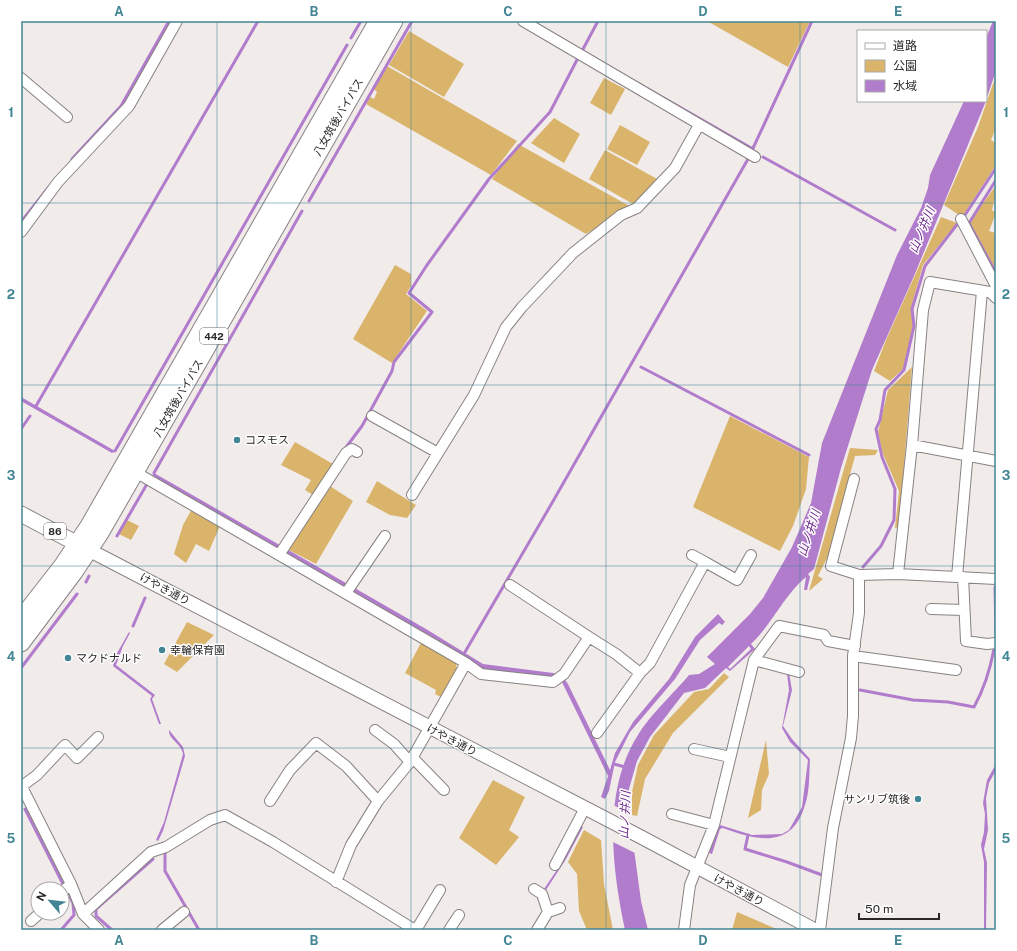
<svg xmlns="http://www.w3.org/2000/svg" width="1017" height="951" font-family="'Public Sans','Noto Sans JP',sans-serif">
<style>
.green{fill:#dab46a}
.water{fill:#b17ccc;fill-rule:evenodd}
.pier{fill:#f1ebea}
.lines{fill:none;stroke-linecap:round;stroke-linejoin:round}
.stream{stroke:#b17ccc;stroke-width:3}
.street-casing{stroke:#888282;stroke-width:12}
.secondary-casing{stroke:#888282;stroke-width:15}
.primary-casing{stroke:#888282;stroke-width:17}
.highway-casing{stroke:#888282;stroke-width:19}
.street{stroke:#fff;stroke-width:10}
.secondary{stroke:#fff;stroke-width:13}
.primary{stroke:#fff;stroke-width:15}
.highway{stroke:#fff;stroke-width:17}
.grid{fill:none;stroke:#428595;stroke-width:1;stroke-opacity:0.55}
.poi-dot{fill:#428595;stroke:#fff;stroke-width:1.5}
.labels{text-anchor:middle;stroke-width:3;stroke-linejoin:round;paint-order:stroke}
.shield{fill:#fff;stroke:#6a6868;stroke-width:1}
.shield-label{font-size:10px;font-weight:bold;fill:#2a2727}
.street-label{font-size:11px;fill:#2a2727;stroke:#fff}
.poi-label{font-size:11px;fill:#2a2727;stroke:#fff;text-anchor:start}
.water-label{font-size:12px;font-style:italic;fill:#6b2888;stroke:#fff}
.neatline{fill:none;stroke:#428595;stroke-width:1.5}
.grid-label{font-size:13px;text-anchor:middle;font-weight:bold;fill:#428595}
</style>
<rect width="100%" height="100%" fill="#f1ebea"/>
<path class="green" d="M707,21H810L788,67Z
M409,31L464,64L444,97L389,65Z
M387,66L517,141L491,175L366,104L370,97L374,99L377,92L374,89Z
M996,75V128L991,140L996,143V165L962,217L944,205L978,127Z
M604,78L625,89L611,115L590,103Z
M554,118L580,134L564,163L531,143Z
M620,125L650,142L637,165L607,149Z
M518,144L633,208L621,212L586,234L492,179Z
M605,150L659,180L635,205L589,179Z
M996,185V193L992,210L996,213L989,231L996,233V272L970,222Z
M941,217L957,223L923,265L911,308L913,326L903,369L890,381L874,371L886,340Z
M395,265L411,274V286L406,294L427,311L392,363L353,339Z
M912,367L899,527L895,528L899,491L883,454L878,432L888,390Z
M730,416L809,457L806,489L793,526L780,551L693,507Z
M295,442L333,464L313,495L305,490L311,480L281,465Z
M850,448L878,450L875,455L855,456L828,556L818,576L823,579L809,591Z
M377,481L416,505L407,518L390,515L366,502Z
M330,486L353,501L316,564L287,549Z
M192,509L220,526L209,551L196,544L186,563L174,554L183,525Z
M127,520L139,526L131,540L119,534Z
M187,622L214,635L177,672L164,664Z
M422,641L456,661L457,674L443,698L435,694L436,690L405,673Z
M724,673L729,677L673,733L645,779L637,816L632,815V792L638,765L654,735L694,692L709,689Z
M766,740L769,774L762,790L761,810L748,818Z
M493,780L525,797L509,830L519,837L496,865L459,838Z
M584,830L601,840L604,884L613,930H587L579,911L577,874L568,862Z
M737,912L779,930H732Z"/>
<path class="water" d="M993,21H996V71L986,100V38Z
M964,101H986L914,276L872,370L841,468L814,569L808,574L810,577L807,590H804L806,577C784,595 773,623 751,644L755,649L730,671L726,668L705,688L684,693L650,737L637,761L629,789V812L641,901L648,930H625C612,868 602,791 638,735C649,716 674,693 689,675L699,674L715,664L707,657L750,614L763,598L792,547L811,503L822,443L897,255L921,208L928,188L930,175ZM749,646L751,649L730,669L728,667Z
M21,397L115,451L114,452L112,453L21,401Z
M154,473L426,629L483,664L561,674L568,684L610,770L615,753L633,722L669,679L695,637L718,614L725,622L722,625L719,623L700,640L675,679L630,732L615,762L609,791L605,799L601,797L608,776L560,678L483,669L151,477Z
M129,632L130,633L123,646L116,665L155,695L152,699L161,724H159L150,699L152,696L113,666L116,655Z
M789,673L792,690L783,726L792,739L810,759C809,773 810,791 805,805C792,849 758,841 723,828L720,829L712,854L709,853L720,825L752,835L782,834L789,830L802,807L808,760L790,742L782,728L789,690L787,674Z
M169,730L183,747L185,756L163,831L158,841L156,840L164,822L183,754C182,744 168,739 169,730Z
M996,764V770L989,783L986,798L988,830L984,849L987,863L986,930H984V862L981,845L984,832L985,814L983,803L987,780Z
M581,826L583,827L566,859L546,890L548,898L544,889L565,858Z"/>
<path class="pier" d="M613,805L631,814L637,854L611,841Z"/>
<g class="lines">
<path class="stream" d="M351,38L361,21
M584,52L582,51L598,21
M634,81L753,149
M763,157L895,230
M72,159L121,106L169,21
M996,180L969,223L996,273
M309,201L412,21
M963,218L996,168
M21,222L48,188
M641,367L809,455
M36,406L258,21
M21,429L30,416
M344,450L362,426L392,371L394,362L432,312L409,293L427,265L489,179L550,112L579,56
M115,451L347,45
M154,473L302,211
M117,536L147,484
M863,567L881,546L894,520L895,489L882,457L876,429L880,420L885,390L904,370L914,326L912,309L925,266L959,222
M86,582L89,576
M995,587L996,635
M133,626L145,598
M465,652L552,503L748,159L812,21
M21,668L77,594
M860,690L913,700L948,702L974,707C984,689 990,670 994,649
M614,764L625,767
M25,809L64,886
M748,835L745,849L787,862L822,875
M165,853V871L199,930
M61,930L74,915L73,903L67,891
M112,930L96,916V909L153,859"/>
<defs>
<path id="street" d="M523,21L755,157
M21,78L67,117
M961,219L996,286
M21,232L58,182L129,106L177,21
M996,298L990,292L930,282L923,310L912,445L898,574L996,579
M372,416L438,453
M912,445L996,461
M130,469L466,663L481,674L553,682L564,674L589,637L616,654L640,673
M854,479L831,566L859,575L898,574
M412,495L474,395L506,327L522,307L573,253L621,215L637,208L675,168L699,125
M279,555L346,453L352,449L357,452
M692,555L705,562
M957,577L982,291
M963,577L966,641L987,644L996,643
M510,585L589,637
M346,593L385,536
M931,609L964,610
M853,656L956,670
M754,660L799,672
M375,730L394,744L410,762
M597,733L640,673L650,663L705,562L737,580L751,555
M694,749L730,757
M413,758L444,790
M21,785L71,884L83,914L99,930
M22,786L37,775L65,745L77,758L98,737
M270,801L290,770L316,743L346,766L378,801
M672,814L714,825
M555,865L585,808
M336,882L351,845L378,801L410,762L466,663
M534,889L542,894L548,912L537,930
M62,892L71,884
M548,912L560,908
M83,914L151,852L166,847L210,820L225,815L273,842L415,930
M31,921L40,913
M162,930L184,912
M416,930L440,890
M449,930L459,915
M684,930L690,885L714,825L754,660L779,626L824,635L828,641L855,646
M820,930L833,828L851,738L853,716V656L859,613V575"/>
<path id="secondary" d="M89,550L641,837L815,930"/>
<path id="primary" d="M21,514L87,549"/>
<path id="highway" d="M21,619L63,565L89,526L378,21
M21,643L74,572L100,533L394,21"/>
</defs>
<use href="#street" class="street-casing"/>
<use href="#secondary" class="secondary-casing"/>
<use href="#primary" class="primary-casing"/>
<use href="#highway" class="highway-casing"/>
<use href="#street" class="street"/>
<use href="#secondary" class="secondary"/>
<use href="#primary" class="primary"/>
<use href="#highway" class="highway"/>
</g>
<path class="grid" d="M217,21V930M411,21V930M606,21V930M800,21V930M21,203H996M21,385H996M21,566H996M21,748H996"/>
<g class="poi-dot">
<circle cx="237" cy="440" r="4"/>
<circle cx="162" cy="650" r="4"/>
<circle cx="68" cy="658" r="4"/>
<circle cx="918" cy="799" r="4"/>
</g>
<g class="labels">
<g class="shield">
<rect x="200" y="328" width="28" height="16" rx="3"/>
<rect x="44" y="523" width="22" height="16" rx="3"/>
</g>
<g class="shield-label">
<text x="214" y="340">442</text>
<text x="55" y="535">86</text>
</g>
<g class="street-label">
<text transform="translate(338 117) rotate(-60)" y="4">八女筑後バイパス</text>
<text transform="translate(178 398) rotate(-60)" y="4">八女筑後バイパス</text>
<text transform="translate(165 589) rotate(28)" y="4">けやき通り</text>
<text transform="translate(452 740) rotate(28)" y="4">けやき通り</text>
<text transform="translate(739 890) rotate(28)" y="4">けやき通り</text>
</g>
<g class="poi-label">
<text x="245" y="444">コスモス</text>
<text x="170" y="654">幸輪保育園</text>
<text x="76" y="662">マクドナルド</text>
<text x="910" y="803" text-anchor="end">サンリブ筑後</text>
</g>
<g class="water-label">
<text transform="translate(922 230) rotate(-67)" y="4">山ノ井川</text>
<text transform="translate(809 533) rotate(-72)" y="4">山ノ井川</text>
<text transform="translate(625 815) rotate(-87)" y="4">山ノ井川</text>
</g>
</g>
<rect width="1017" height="951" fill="none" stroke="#ffffff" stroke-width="44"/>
<rect x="857" y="30" width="130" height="72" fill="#ffffff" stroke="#aaa9a9"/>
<rect x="865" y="43" width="20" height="6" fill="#ffffff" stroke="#aaa9a9"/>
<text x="893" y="50" font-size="12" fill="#2a2727">道路</text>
<rect x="865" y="60" width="20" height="12" fill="#dab46a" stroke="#aaa9a9"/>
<text x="893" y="70" font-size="12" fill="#2a2727">公園</text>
<rect x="865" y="80" width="20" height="12" fill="#b17ccc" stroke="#aaa9a9"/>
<text x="893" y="90" font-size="12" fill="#2a2727">水域</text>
<g transform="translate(50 901) rotate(298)"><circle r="19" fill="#ffffff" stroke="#aaa9a9"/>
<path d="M0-3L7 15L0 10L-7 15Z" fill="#428595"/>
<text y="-6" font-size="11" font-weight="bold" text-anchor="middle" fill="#2a2727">N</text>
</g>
<path d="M859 913v6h80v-6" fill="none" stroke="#2a2727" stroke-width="2"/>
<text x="865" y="913" font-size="12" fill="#2a2727" stroke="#ffffff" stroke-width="3" paint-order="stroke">50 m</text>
<rect x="22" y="22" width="973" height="907" class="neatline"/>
<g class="grid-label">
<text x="119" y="16">A</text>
<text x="314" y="16">B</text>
<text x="508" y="16">C</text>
<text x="703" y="16">D</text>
<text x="898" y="16">E</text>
<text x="11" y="117">1</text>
<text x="1006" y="117">1</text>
<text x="11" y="299">2</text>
<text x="1006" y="299">2</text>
<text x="11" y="480">3</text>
<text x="1006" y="480">3</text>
<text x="11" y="661">4</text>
<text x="1006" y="661">4</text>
<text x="11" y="843">5</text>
<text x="1006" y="843">5</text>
<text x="119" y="945">A</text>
<text x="314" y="945">B</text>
<text x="508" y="945">C</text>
<text x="703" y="945">D</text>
<text x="898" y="945">E</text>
</g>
</svg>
